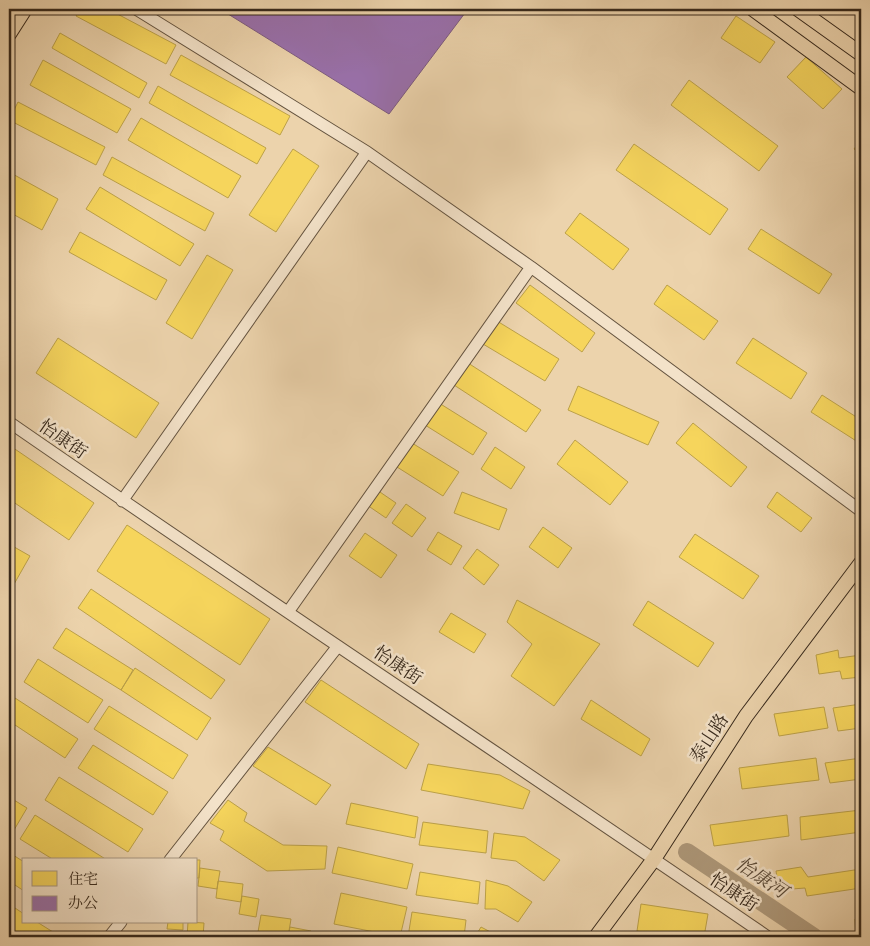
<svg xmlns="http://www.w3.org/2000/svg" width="870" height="946" font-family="Alegreya,'Noto Serif SC',serif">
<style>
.homes{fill:#f6d55c;stroke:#bca148}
.offices{fill:#9970ab;stroke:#7b5a80}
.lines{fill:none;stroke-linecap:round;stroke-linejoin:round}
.river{stroke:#ae997b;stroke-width:18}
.minor-casing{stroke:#64533f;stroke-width:13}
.major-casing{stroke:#36281b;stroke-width:16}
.minor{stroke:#f3e2c9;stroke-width:11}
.major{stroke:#ecd3ac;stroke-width:14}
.labels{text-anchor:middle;stroke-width:5;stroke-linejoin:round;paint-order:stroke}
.street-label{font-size:18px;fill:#36281b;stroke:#f3e2c9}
.water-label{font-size:19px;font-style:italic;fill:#5a4a38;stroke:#f3e2c9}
</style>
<rect width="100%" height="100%" fill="#ecd3ac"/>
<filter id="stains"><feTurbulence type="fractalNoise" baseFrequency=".004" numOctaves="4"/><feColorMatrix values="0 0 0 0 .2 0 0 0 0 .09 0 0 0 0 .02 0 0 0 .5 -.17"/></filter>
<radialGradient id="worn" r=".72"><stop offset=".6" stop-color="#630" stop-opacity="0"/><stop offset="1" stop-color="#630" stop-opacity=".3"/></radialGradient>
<path class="homes" d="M80,9H108L176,45L166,64L76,16Z
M736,16L775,42L760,63L721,38Z
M60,33L147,83L139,98L52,48Z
M181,55L290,116L280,135L170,75Z
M806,57L842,89L823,109L787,77Z
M43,60L131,109L117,133L30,85Z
M689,80L778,146L759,171L671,105Z
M158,86L266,148L257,164L149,103Z
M18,102L105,147L96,165L9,120Z
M141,118L241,176L228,198L128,140Z
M861,140V154L854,149Z
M634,144L728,209L710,235L616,170Z
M293,149L319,166L276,232L249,215Z
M112,157L214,213L205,231L103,175Z
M9,172L58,199L42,230L9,212Z
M100,187L194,244L180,266L86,209Z
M580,213L629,249L613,270L565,233Z
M761,229L832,274L819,294L748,249Z
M80,232L167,280L156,300L69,252Z
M207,255L233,270L192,339L166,323Z
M530,285L595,333L582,352L516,303Z
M667,285L718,321L704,340L654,304Z
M497,321L559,359L545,381L483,344Z
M58,338L159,403L136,438L36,373Z
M753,338L807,373L791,399L736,363Z
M468,363L541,410L526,432L454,385Z
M578,386L659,422L648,445L568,410Z
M822,395L861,420V444L811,412Z
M439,403L487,433L473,455L425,425Z
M693,423L747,467L731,487L676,443Z
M575,440L628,482L610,505L557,464Z
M412,443L459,472L443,496L397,467Z
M9,445L94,503L69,540L9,499Z
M495,447L525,467L511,489L481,469Z
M377,490L396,503L386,518L367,505Z
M462,492L507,509L499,530L454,513Z
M777,492L812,518L801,532L767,507Z
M406,504L426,518L412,537L392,523Z
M127,525L270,619L240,665L97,571Z
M543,527L572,548L558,568L529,547Z
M438,532L462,546L451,565L427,550Z
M365,533L397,555L381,578L349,556Z
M695,534L759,576L743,599L679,557Z
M9,544L30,556L9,593Z
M477,549L499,565L484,585L463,568Z
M91,589L225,680L211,699L78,608Z
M517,600L600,644L554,706L511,676L532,644L507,622Z
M648,601L714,643L698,667L633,625Z
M861,605V623H859L857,606Z
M451,613L486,634L474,653L439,632Z
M66,628L133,670L121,690L53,648Z
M838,650L839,658L861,655V677L842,679L840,671L819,674L816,655Z
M38,659L103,700L88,723L24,682Z
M135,668L211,718L197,740L121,690Z
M321,680L419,744L406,769L305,702Z
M15,698L78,739L65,758L9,721V706Z
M591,700L650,739L641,756L581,719Z
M861,704V728L838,731L833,708Z
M109,706L188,755L173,779L94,729Z
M824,707L828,728L779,736L774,714Z
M93,745L168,792L153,815L78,768Z
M268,747L331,785L316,805L253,766Z
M816,758L819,780L742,789L739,768Z
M861,758V779L830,783L825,763Z
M428,764L500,775L530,791L523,809L421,790Z
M59,777L143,829L128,852L45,800Z
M9,797L27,808L14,830L9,827Z
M228,800L247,813L244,821L283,845L327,846L325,869L267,871L220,840L224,831L210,823Z
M351,803L418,817L415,838L346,824Z
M861,810V832L801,840L800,817Z
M35,815L107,860H54L20,839Z
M787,815L789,836L714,846L710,825Z
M423,822L488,831L486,853L419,845Z
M494,833L525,837L560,860L544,881L516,861L491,858Z
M338,847L413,864L407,889L332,873Z
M10,853L24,862V891L9,881V855Z
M196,860H200L199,878H196Z
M801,867L808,877L861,869V888L807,896L805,888L779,890L776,871Z
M200,868L220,871L217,889L198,886Z
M420,872L480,882L478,904L416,895Z
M486,880L508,886L532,902L518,922L496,909H485Z
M218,881L243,884L241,902L216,898Z
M341,893L407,907L400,937L334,924Z
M242,896L259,899L256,917L239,914Z
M9,904L24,914V922H37L61,937H13L9,934Z
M641,904L708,914L704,937H680L637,931Z
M412,912L466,920L464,937H408Z
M261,915L291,919L288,937L258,932Z
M855,919H861V937H856Z
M168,922H183V930L167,929Z
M188,922L204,923L203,937H187Z
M290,927L311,931L310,937H288Z
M481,927L500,937H475Z
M209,933L227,936V937H208Z"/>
<path class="offices" d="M220,9H468L389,114Z"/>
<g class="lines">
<path class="river" d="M687,852L814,937"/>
<defs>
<path id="minor" d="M136,9L367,152L531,267L861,511
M9,422C260,596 516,764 768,937
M122,501L367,152
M288,612L531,267
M170,860L338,646
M109,937L121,922"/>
<path id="major" d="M753,9L861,88
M798,9L861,54
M9,34L25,9
M596,937L654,859L746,716L861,563"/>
</defs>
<use href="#minor" class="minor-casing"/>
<use href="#major" class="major-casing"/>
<use href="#minor" class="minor"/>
<use href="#major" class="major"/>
</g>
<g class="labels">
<g class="street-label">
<text transform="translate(63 439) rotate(35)" y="6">怡康街</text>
<text transform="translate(398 665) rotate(34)" y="6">怡康街</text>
<text transform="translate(709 738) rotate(-57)" y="6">泰山路</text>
<text transform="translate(734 892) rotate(34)" y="6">怡康街</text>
</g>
<g class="water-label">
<text transform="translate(762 877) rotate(34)" y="7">怡康河</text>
</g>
</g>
<rect width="870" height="946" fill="none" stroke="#ecd3ac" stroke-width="30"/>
<rect x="10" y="10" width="850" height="926" fill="none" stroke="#36281b" stroke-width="2.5"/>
<rect x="15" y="15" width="840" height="916" fill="none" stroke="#36281b"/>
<rect x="22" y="858" width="175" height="65" fill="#f3e2c9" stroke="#a79883"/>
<rect x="32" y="871" width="25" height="15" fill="#f6d55c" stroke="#a79883"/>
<text x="68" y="884" font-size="15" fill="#36281b">住宅</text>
<rect x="32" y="896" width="25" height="15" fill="#9970ab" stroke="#a79883"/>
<text x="68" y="908" font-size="15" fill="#36281b">办公</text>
<rect width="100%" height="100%" filter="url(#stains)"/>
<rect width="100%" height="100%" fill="url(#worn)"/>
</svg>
